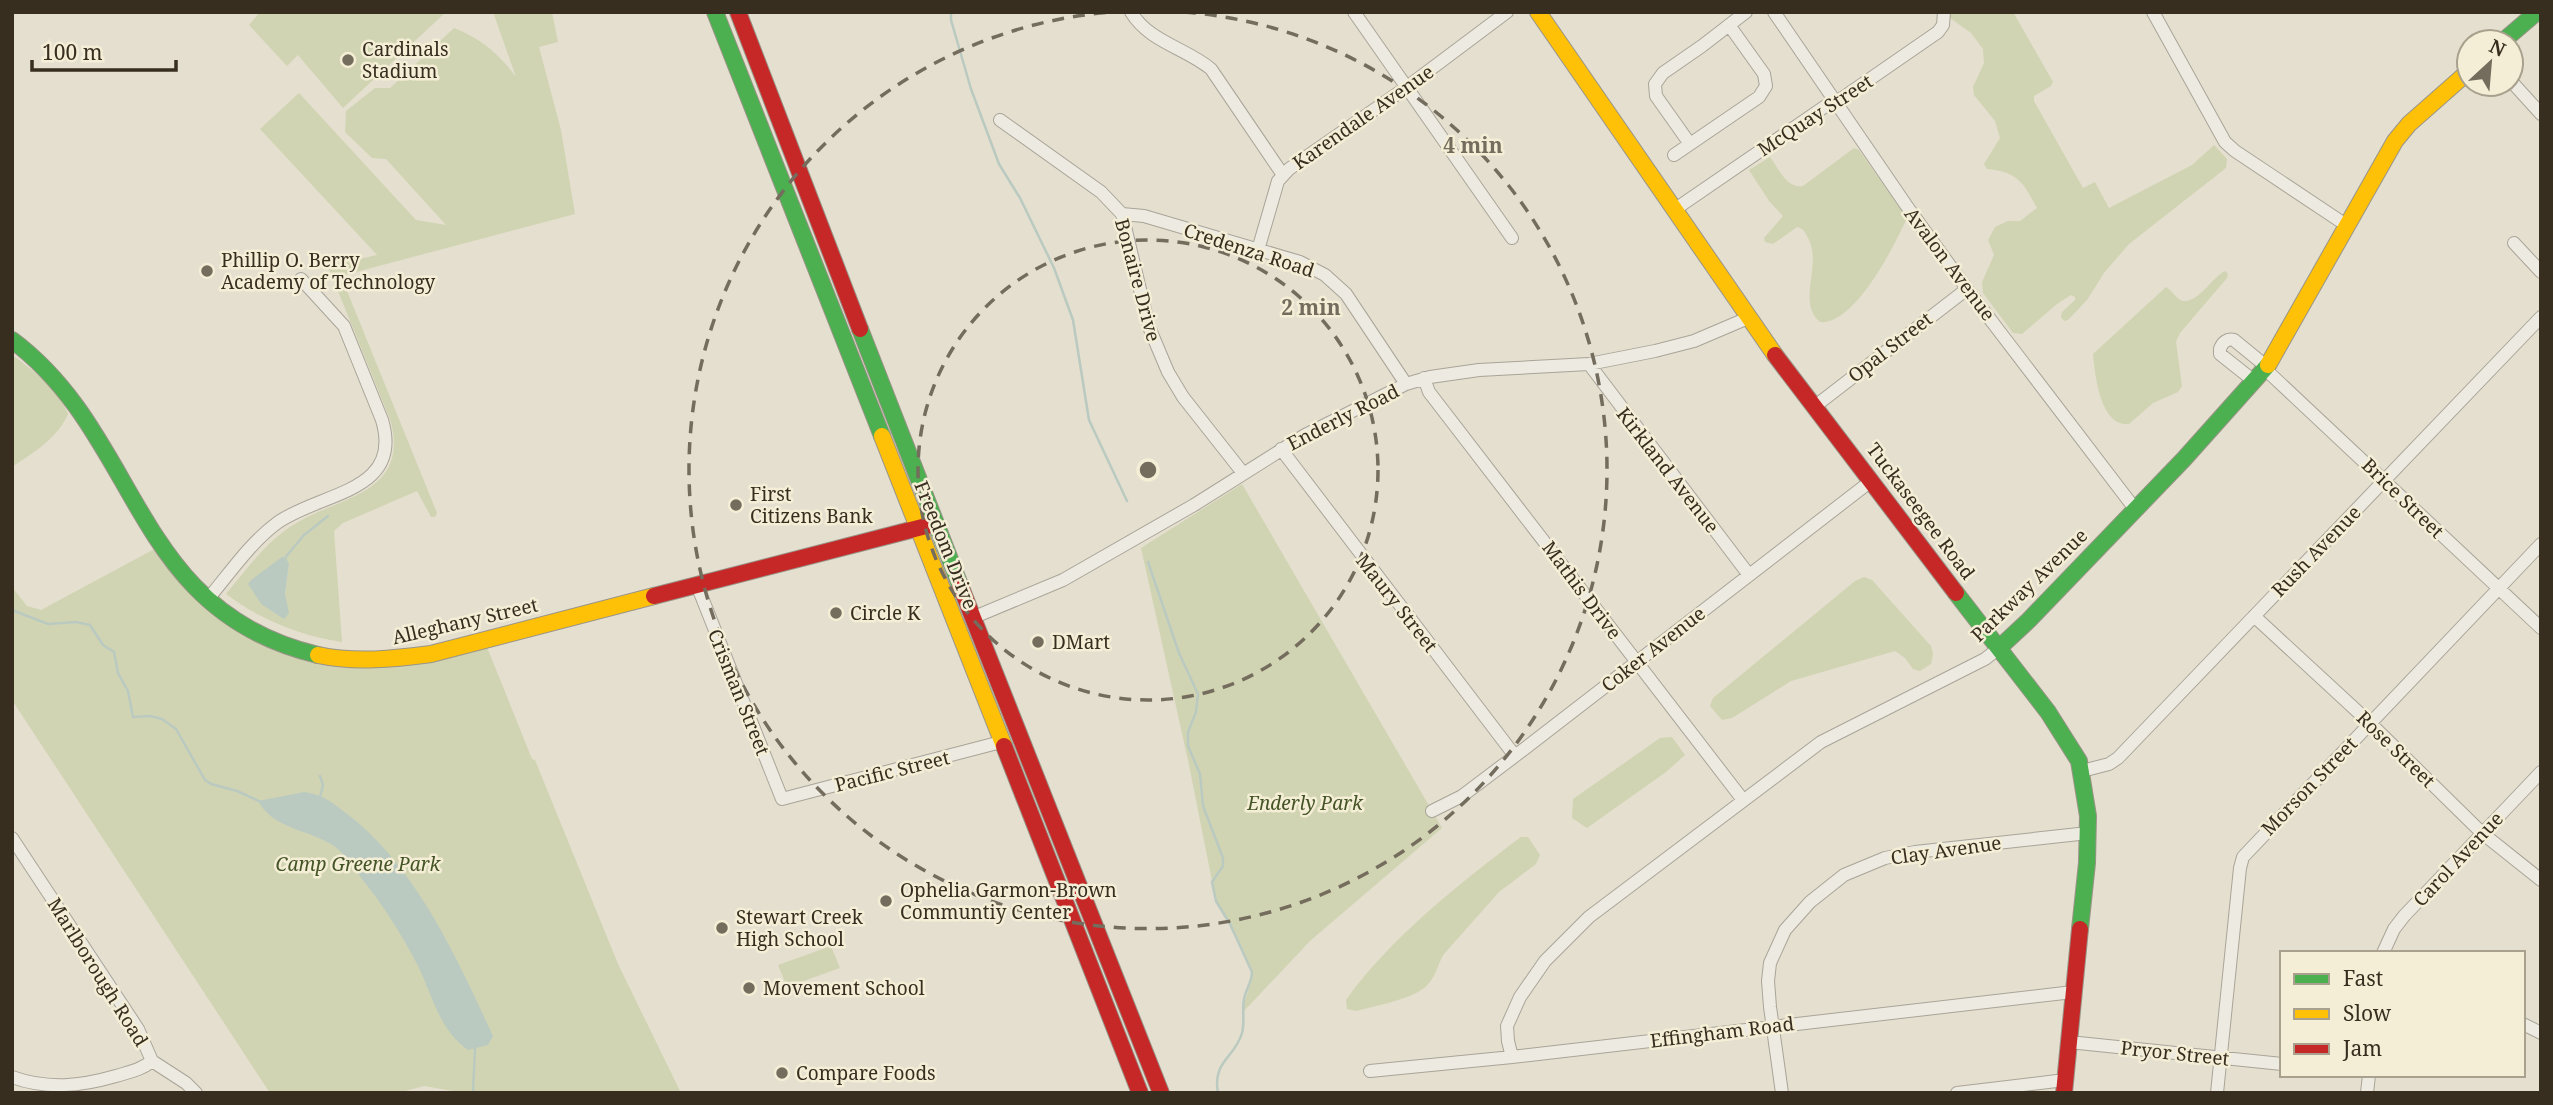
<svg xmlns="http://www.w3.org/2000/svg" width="2553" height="1105" font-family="'Noto Serif',serif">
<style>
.green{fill:#d1d4b2;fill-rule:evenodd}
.water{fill:#bacac1}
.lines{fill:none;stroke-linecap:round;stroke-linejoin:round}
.stream{stroke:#bacac1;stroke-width:2.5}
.street-casing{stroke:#aaa498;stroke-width:14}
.fast-casing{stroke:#999488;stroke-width:18}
.slow-casing{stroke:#999488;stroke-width:18}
.jam-casing{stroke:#999488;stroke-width:18}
.street{stroke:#eceae1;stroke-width:12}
.fast{stroke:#4caf50;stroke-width:16}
.slow{stroke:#ffc107;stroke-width:16}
.jam{stroke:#c62828;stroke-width:16}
.ring{fill:none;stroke:#746c5d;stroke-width:3.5;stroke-dasharray:12 9}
.poi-dot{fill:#746c5d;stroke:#f4eed6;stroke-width:2.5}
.labels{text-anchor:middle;stroke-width:5;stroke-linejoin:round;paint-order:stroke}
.poi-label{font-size:19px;fill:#382e20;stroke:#f4eed6;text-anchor:start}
.street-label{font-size:19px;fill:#382e20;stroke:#f4eed6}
.park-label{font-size:19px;font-style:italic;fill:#455427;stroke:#f4eed6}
.centre{fill:#746c5d;stroke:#f4eed6;stroke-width:3.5}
.ring-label{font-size:21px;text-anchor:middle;font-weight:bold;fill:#746c5d;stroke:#f4eed6;stroke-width:5;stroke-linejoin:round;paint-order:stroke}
</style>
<rect width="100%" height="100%" fill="#e4dfcf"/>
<path class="green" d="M260,12H446L343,108L298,55L287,66L249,25Z
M493,12H552L558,42L539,47L561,130L575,214L341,276L437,513L435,517H431L417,491L343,523L334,531L342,642C299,635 261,620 226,594C246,570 266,542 293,525C339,496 409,495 391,422L329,269L333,265L377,255L260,129L299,93L416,220L446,225L386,159L372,158L345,132L346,111L375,88H390L454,28C482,39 499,54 516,77ZM289,564L285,594L258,600L256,594Z
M1949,12H2013L2053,82L2051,86L2034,96V101L2083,188L2095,182L2109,208L2192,165L2214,145L2227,159L2226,168L2129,244L2104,273L2087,300L2068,320L2064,321L2061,317L2062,312L2075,300V297L2071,295L2057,304L2022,334L2013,333L1983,293L1982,282L1994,255L1988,240L1995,227L2008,221H2020L2037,208C2023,182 2018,172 1987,169L1984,164L2000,138L1995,121L1974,95L1973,87L1984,63L1983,49L1971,33L1950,18Z
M1854,148L1859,150L1907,218C1895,245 1854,326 1820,322C1796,302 1823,265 1808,238C1805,232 1804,229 1797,227L1773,244L1765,242L1764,238L1783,216L1769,201L1749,170L1770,157C1779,169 1787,189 1803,186Z
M2225,271L2228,274L2227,278L2180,333L2176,342L2182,386L2178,392L2153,403L2129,424C2100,427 2095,374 2093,354L2166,287C2172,290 2177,300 2183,301C2199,303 2212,277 2225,271Z
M12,355C32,369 60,391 68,414C57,439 34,452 12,467Z
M1242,484L1442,828L1310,941L1243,1012C1244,997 1252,986 1252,972L1230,924L1216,901L1189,765L1141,548Z
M160,546L235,622L346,661L485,642L532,759L535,760L618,964L681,1093H464L424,1086L398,1093H270L12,700V587L27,606L41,610Z
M1864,577L1872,580L1931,646L1933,654L1931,664L1920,671L1913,669L1905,658L1895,651L1791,681L1732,718L1722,720L1710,706L1713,698L1855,581Z
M1672,737L1685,755L1666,772L1587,828L1572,818L1573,799L1660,738Z
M1521,837H1528L1540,855L1536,864L1499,892L1444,954C1438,963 1436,976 1429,983C1417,999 1377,1005 1357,1011L1347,1009L1346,1000C1389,939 1461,882 1521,837Z
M831,946L840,968L787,987L778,965Z"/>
<path class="water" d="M282,557L286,558L289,564L285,594L289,613L284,619L261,604L248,584L251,580Z
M304,792C324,795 331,802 346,813C416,866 457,958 493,1036L488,1045L468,1050C439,1030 432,994 417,964C402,935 383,905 362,879C354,868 345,854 334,846C309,829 274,830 258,801Z"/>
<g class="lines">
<path class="stream" d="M951,12V20L971,89L999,164L1020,198L1054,268L1073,320L1089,420L1127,501
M283,560L304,535L328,516
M1148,562L1179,653L1198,694L1196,712L1188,732V746L1200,774L1203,806L1223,858V866L1212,882L1216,901L1230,924L1252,972C1252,982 1246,989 1244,999C1242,1010 1245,1022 1242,1033C1235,1058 1212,1061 1218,1093
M12,610L48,624L76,622L90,625L103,645L114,652L118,673L128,691L133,717L150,716L162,719L176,729L205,780L211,784L237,791L261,802
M320,797L323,785L320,776
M473,1093L475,1048"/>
<defs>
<path id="street" d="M1131,12C1149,42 1186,48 1211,69L1283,175
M1354,12L1512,238
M1774,12L1906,205L1967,289L2135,509
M2153,12L2225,142L2235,151L2346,225
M2511,81L2541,114
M1000,120L1101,192L1122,214L1149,327L1168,372L1183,397L1243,473
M1690,144L1656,96L1655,84L1663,73L1702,46L1746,12
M1674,155L1759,97L1766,86L1764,74L1729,25
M1674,210L1830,103L1841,99L1938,32L1943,25L1944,12
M1122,214L1144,216L1300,262L1325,275L1346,294L1406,384
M2514,243L2541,272
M1258,250L1278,181L1289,169L1407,87L1507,12
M1589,364L1749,575
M2265,369L2541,628
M1424,378L1429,392L1743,800
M2254,381L2220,354V349C2222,343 2227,338 2234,340L2267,367
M1814,407L1967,289
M1281,449L1515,756
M697,585L782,799L1001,742
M208,599C229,574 250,543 277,523C320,492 404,493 382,420L344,326L301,279
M2254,616L2370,723L2482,833L2541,880
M972,618L1063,580L1194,505L1305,435L1406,384L1430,377L1479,370L1589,364L1655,351L1694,341L1748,318
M2082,771L2109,764L2118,758L2541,317
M1432,811L1462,796L1515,756L1871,481
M12,838L138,1029L152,1061L186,1083L196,1093
M2383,953L2394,929L2404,916L2541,772
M2523,1024L2541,1033
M2069,1042L2282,1064
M1512,1057L1508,1041L1507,1026L1520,997L1545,961L1589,917L1821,742L1985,659L1999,648
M1370,1071L1512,1057L2073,992
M12,1077C48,1090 81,1086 116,1076C129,1072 141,1070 152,1061
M1782,1093L1770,1007L1768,981L1770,963L1785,930L1810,902L1844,875L1885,858L1915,852L2088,833
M1957,1093L2065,1080
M2217,1093L2240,868L2243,857L2541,544
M2367,1093L2369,1075"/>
<path id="fast" d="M715,12L882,436
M2502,42L2537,12
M860,329L960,585
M12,340C142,437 131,611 318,655
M1956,593L2048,712L2079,761L2088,816L2087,863L2080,929
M1999,648L2029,620L2184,459L2268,365"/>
<path id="slow" d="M1538,12L1775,355
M2268,365L2395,141L2409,124L2469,71
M882,436L1004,746
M318,655C355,663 394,659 431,654L654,596"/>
<path id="jam" d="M738,12L860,329
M1775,355L1956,593
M960,585L1161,1093
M654,596L930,525
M1004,746L1140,1093
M2064,1093L2080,929"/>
</defs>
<use href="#street" class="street-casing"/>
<use href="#fast" class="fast-casing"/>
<use href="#slow" class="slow-casing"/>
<use href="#jam" class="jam-casing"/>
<use href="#street" class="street"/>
<use href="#fast" class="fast"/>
<use href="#slow" class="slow"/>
<use href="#jam" class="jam"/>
</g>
<g class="ring">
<circle cx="1148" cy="470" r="230"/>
<path d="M1184 12A459 459 0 1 1 1112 12"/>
</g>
<g class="poi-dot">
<circle cx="348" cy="60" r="7"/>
<circle cx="207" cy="271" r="7"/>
<circle cx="736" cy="505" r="7"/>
<circle cx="836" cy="613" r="7"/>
<circle cx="1038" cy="642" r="7"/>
<circle cx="886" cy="901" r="7"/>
<circle cx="722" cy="928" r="7"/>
<circle cx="749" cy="988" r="7"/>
<circle cx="782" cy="1073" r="7"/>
</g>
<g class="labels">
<g class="poi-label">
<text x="362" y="56">Cardinals<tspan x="362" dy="22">Stadium</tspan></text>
<text x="221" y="267">Phillip O. Berry<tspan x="221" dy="22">Academy of Technology</tspan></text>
<text x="750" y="501">First<tspan x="750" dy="22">Citizens Bank</tspan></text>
<text x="850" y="620">Circle K</text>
<text x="1052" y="649">DMart</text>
<text x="900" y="897">Ophelia Garmon-Brown<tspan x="900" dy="22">Communtiy Center</tspan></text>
<text x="736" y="924">Stewart Creek<tspan x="736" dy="22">High School</tspan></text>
<text x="763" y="995">Movement School</text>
<text x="796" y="1080">Compare Foods</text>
</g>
<g class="street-label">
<text transform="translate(1815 115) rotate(-33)" y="7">McQuay Street</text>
<text transform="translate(1363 117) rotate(-35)" y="7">Karendale Avenue</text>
<text transform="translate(1249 250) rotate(18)" y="7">Credenza Road</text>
<text transform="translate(1950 264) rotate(53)" y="7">Avalon Avenue</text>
<text transform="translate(1138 280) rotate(75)" y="7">Bonaire Drive</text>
<text transform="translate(1890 347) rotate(-38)" y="7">Opal Street</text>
<text transform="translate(1343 417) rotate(-27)" y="7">Enderly Road</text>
<text transform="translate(1668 470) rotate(52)" y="7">Kirkland Avenue</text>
<text transform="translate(2403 498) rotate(44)" y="7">Brice Street</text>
<text transform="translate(1921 511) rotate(53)" y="7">Tuckaseegee Road</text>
<text transform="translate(946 545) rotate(68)" y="7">Freedom Drive</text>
<text transform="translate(2316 551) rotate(-46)" y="7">Rush Avenue</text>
<text transform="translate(2029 585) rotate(-44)" y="7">Parkway Avenue</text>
<text transform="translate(1582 590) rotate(53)" y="7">Mathis Drive</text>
<text transform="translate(1397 603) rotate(52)" y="7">Maury Street</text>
<text transform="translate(465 621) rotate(-13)" y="7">Alleghany Street</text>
<text transform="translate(1653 649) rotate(-38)" y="7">Coker Avenue</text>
<text transform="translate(739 692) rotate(68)" y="7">Crisman Street</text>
<text transform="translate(2396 749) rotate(44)" y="7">Rose Street</text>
<text transform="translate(892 771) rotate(-14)" y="7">Pacific Street</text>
<text transform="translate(2309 786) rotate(-46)" y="7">Morson Street</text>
<text transform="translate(1946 850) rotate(-8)" y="7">Clay Avenue</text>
<text transform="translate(2458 859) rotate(-47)" y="7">Carol Avenue</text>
<text transform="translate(98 972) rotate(58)" y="7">Marlborough Road</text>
<text transform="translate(1722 1032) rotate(-7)" y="7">Effingham Road</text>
<text transform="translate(2175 1053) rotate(6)" y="7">Pryor Street</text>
</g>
<g class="park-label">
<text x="1305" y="810">Enderly Park</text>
<text x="358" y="871">Camp Greene Park</text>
</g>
</g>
<circle cx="1148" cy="470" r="10" class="centre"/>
<g class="ring-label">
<text x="1473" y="153">4 min</text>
<text x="1311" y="315">2 min</text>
</g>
<rect width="2553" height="1105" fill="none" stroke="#382e20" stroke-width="28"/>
<rect x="2280" y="951" width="245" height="126" fill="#f4eed6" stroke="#a9a18d" stroke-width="2"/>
<rect x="2294" y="974" width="35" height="10" fill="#4caf50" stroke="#a9a18d" stroke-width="2"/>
<text x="2343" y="986" font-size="21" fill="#382e20">Fast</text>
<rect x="2294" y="1009" width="35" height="10" fill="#ffc107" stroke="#a9a18d" stroke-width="2"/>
<text x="2343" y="1021" font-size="21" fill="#382e20">Slow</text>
<rect x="2294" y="1044" width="35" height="10" fill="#c62828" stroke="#a9a18d" stroke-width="2"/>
<text x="2343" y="1056" font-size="21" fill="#382e20">Jam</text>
<g transform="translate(2490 63) rotate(26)"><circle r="33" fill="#f4eed6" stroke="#a9a18d" stroke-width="2"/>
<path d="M0-5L12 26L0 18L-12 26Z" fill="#746c5d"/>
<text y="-10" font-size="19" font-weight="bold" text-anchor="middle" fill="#382e20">N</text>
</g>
<path d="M32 60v10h144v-10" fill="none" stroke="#382e20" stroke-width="3.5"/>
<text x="42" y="60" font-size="21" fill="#382e20" stroke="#f4eed6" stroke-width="5" paint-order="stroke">100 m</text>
</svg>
